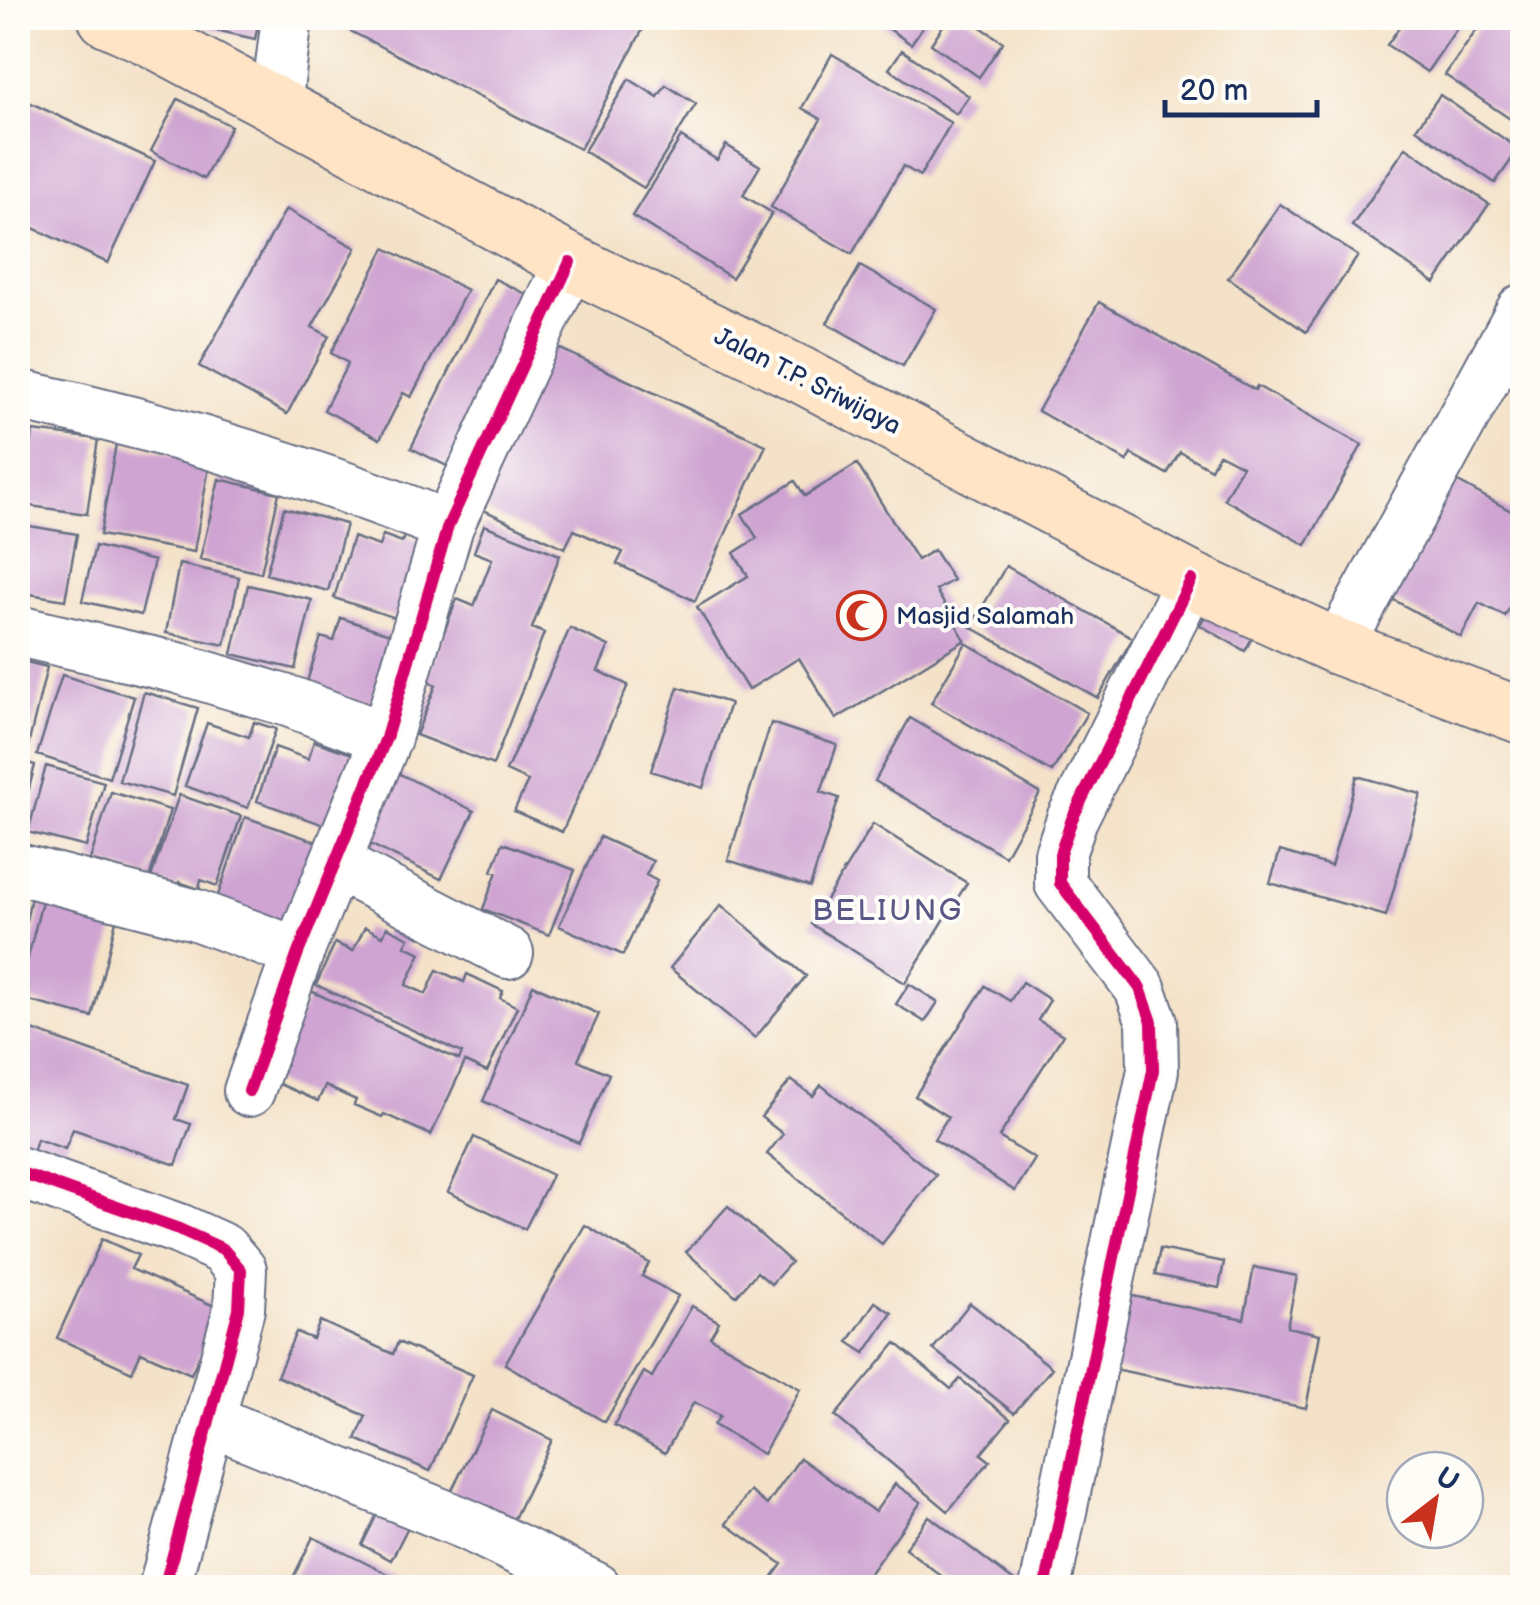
<svg xmlns="http://www.w3.org/2000/svg" width="1540" height="1605" font-family="'Balsamiq Sans',sans-serif">
<style>
.building{fill:#cfa4d2}
.lines{fill:none;stroke-linecap:round;stroke-linejoin:round}
.street-casing{stroke:#676e83;stroke-width:54}
.secondary-casing{stroke:#676e83;stroke-width:59}
.street{stroke:#fff;stroke-width:50}
.secondary{stroke:#ffe4c6;stroke-width:55}
.cycleway-casing{stroke:#fdfcf7;stroke-width:19}
.cycleway{stroke:#d6006c;stroke-width:12}
.labels{text-anchor:middle;stroke-width:8;stroke-linejoin:round;paint-order:stroke}
.street-label{font-size:25px;fill:#1b2f5e;stroke:#fdfcf7}
.poi-label{font-size:25px;fill:#1b2f5e;stroke:#fdfcf7;text-anchor:start}
.quarter-label{font-size:30px;letter-spacing:2.5px;fill:#5a5887;stroke:#fdfcf7}
</style>
<rect width="100%" height="100%" fill="#fdfcf7"/>
<filter id="ink" filterUnits="userSpaceOnUse"><feTurbulence type="fractalNoise" baseFrequency=".01" numOctaves="2"/><feDisplacementMap in="SourceGraphic" scale="20" xChannelSelector="R" yChannelSelector="G"/><feConvolveMatrix kernelMatrix="1 2 1 2 8 2 1 2 1" color-interpolation-filters="sRGB"/></filter>
<filter id="wash" filterUnits="userSpaceOnUse"><feTurbulence type="fractalNoise" baseFrequency=".0048" numOctaves="4" result="noise"/><feDisplacementMap in="SourceGraphic" scale="40" xChannelSelector="R" yChannelSelector="G"/><feGaussianBlur stdDeviation="2.25" result="paint"/><feColorMatrix in="noise" values="0 0 0 0 0 0 0 0 0 0 0 0 0 0 0 0 0 1.4 0 .05"/><feComposite in="paint" operator="in"/></filter>
<g filter="url(#wash)">
<rect width="100%" height="100%" fill="#f4e2c8"/>
<g id="blocks">
<path class="building" d="M204,18H259L255,39L202,27Z
M325,18H635L646,23L580,149Z
M873,18H929L911,44Z
M948,18H967L1003,42L979,77L931,44Z
M1406,18H1464L1427,72L1387,45Z
M1485,18H1522V127L1445,75Z
M902,50L969,96L956,114L889,69Z
M832,54L951,123L920,176L903,166L852,254L771,207L821,119L802,108Z
M629,79L658,97L666,85L696,104L644,188L584,151Z
M1440,95L1519,149L1495,183L1416,129Z
M18,97L155,161L108,263L18,221Z
M178,99L231,126L204,179L151,151Z
M681,137L717,160L726,145L760,166L743,195L772,213L732,278L632,216Z
M1406,147L1489,204L1435,283L1352,226Z
M1280,204L1358,256L1306,332L1228,278Z
M286,209L356,248L312,327L329,336L287,414L199,366Z
M385,248L467,290L411,397L403,393L380,439L324,410L348,363L331,353Z
M860,266L936,309L903,366L827,323Z
M495,279L534,298L449,467L411,448Z
M1099,302L1255,390L1257,386L1362,445L1306,545L1224,499L1242,466L1219,454L1211,469L1180,452L1167,474L1131,454L1127,461L1038,411Z
M552,345L766,445L695,601L617,564L623,552L574,530L565,548L477,507Z
M33,431L98,439L87,514L23,505Z
M116,444L210,461L194,552L100,535Z
M857,464L917,560L934,550L953,580L936,590L965,640L836,719L799,658L748,690L697,607L748,576L734,553L757,538L742,514L795,481L805,496Z
M1449,477L1522,517V585L1505,616L1479,603L1461,637L1385,595Z
M219,479L279,493L261,573L200,559Z
M284,508L346,524L328,591L266,574Z
M18,524L77,534L65,600L18,592Z
M484,525L560,555L532,628L544,633L493,765L416,735L436,685L425,680L457,599L474,606L492,559L474,552Z
M383,535L402,542L404,536L431,544L405,621L334,598L353,537L379,546Z
M95,546L154,561L141,615L82,601Z
M179,564L239,577L225,645L166,633Z
M1006,566L1133,638L1098,698L971,627Z
M248,585L312,600L295,669L232,654Z
M1209,608L1254,634L1245,651L1200,625Z
M341,618L408,640L370,705L306,685L321,637L334,641Z
M570,628L609,646L598,671L628,685L562,832L514,811L528,781L506,771Z
M966,643L1087,713L1052,772L931,703Z
M18,660L47,667L28,746L18,743Z
M62,675L134,697L109,778L37,755Z
M678,687L730,703L703,788L651,771Z
M144,692L198,708L173,796L119,781Z
M910,718L1040,793L1005,856L875,781Z
M254,722L276,729L248,808L185,786L207,723L249,737Z
M771,723L837,745L821,792L839,798L810,887L728,860Z
M314,741L352,754L327,826L257,801L275,747L308,759Z
M18,760L35,765L19,827H18Z
M46,766L104,782L86,847L28,832Z
M392,770L474,811L441,879L366,842Z
M1357,776L1421,794L1386,916L1270,883L1280,851L1331,866Z
M111,792L170,810L149,878L90,860Z
M179,795L241,816L217,886L201,880L199,889L179,882L177,889L150,880Z
M245,817L320,843L290,933L214,907Z
M873,824L967,883L905,983L811,924Z
M600,837L653,861L646,875L657,881L623,955L559,926Z
M503,843L575,870L549,935L483,909L497,872L492,871Z
M18,888L32,892L19,955H18Z
M42,901L116,921L92,1017L18,998Z
M721,905L806,976L755,1038L670,968Z
M365,927L383,936L387,927L409,938L405,946L421,953L406,985L426,994L437,970L464,982L467,974L503,991L500,998L517,1007L487,1072L465,1062L431,1135L384,1114L382,1117L354,1105L356,1100L325,1086L318,1101L270,1080L311,991L459,1060L462,1053L316,985L335,943L353,951Z
M1022,982L1050,1000L1038,1020L1063,1035L999,1137L1035,1159L1015,1191L934,1139L948,1117L915,1096L985,986L1010,1001Z
M909,984L938,1002L925,1022L896,1004Z
M533,985L599,1014L578,1060L609,1074L579,1143L483,1101Z
M18,1025L188,1085L176,1119L191,1124L176,1165L73,1129L65,1149L37,1139L33,1152L18,1147Z
M791,1080L813,1096L821,1085L936,1175L882,1244L767,1154L783,1134L761,1117Z
M474,1137L552,1175L525,1229L448,1192Z
M728,1206L791,1262L771,1284L757,1272L736,1296L686,1252Z
M585,1225L649,1263L642,1276L678,1296L605,1422L505,1364Z
M102,1239L138,1255L131,1269L221,1309L191,1374L141,1352L132,1372L57,1338Z
M1160,1249L1224,1262L1219,1288L1155,1275Z
M1254,1267L1297,1276L1287,1327L1320,1334L1306,1408L1104,1367L1118,1293L1244,1319Z
M875,1302L892,1313L865,1353L848,1342Z
M970,1303L1052,1368L1014,1413L933,1349Z
M692,1306L719,1322L710,1337L800,1389L763,1454L714,1425L720,1416L694,1402L665,1453L614,1425L644,1372L652,1377Z
M320,1321L393,1354L398,1342L473,1375L430,1471L356,1439L366,1416L277,1376L296,1332L313,1339Z
M896,1343L951,1389L960,1379L1010,1419L981,1454L990,1461L948,1511L835,1416Z
M492,1410L552,1440L509,1529L448,1498Z
M800,1458L875,1512L895,1484L921,1502L859,1588H783L771,1579L782,1564L726,1524L750,1491L767,1505Z
M379,1510L409,1525L391,1560L362,1545Z
M929,1516L1018,1584L1015,1588H957L905,1548Z
M313,1537L416,1588H288Z"/>
</g>
</g>
<g filter="url(#ink)">
<use href="#blocks" fill-opacity="0" stroke="#676e83" stroke-width="2.5"/>
<g class="lines">
<defs>
<path id="street" d="M276,105L287,18
M18,395C164,426 309,471 448,526
M18,631L178,668L291,702L386,738
M1338,647L1522,310
M336,864L508,953
M18,869L196,915L298,953
M249,1091L298,953L386,738L448,526L570,262
M18,1172L179,1229L223,1249L241,1270L239,1309L164,1588
M210,1420L468,1525L596,1588
M1045,1588L1153,1070L1152,1022L1140,988L1060,883V854L1072,819L1191,580"/>
<path id="secondary" d="M106,18L152,39L570,262L801,375L1191,580L1338,647L1522,716"/>
</defs>
<use href="#street" class="street-casing"/>
<use href="#secondary" class="secondary-casing"/>
<use href="#street" class="street"/>
<use href="#secondary" class="secondary"/>
<defs>
<path id="cycleway" d="M249,1091L298,953L386,738L448,526L570,262
M18,1172L179,1229L223,1249L241,1270L239,1309L164,1588
M1045,1588L1153,1070L1152,1022L1140,988L1060,883V854L1072,819L1191,580"/>
</defs>
<use href="#cycleway" class="cycleway-casing"/>
<use href="#cycleway" class="cycleway"/>
</g>
</g>
<defs>
<symbol id="mosque-ring" viewBox="-11 -11 22 22"><circle r="9.5" fill="#fdfcf7" stroke="#c8321e" stroke-width="1.5"/><path d="M3.5-4.9A6 6 0 1 0 3.5 4.9A5 5 0 1 1 3.5-4.9Z" fill="#c8321e"/></symbol>
</defs>
<g fill-rule="evenodd">
<use href="#mosque-ring" x="834" y="588" width="55" height="55"/>
</g>
<g class="labels">
<g class="street-label">
<text transform="translate(808 380) rotate(27)" y="9">Jalan T.P. Sriwijaya</text>
</g>
<g class="poi-label">
<text x="896" y="624">Masjid Salamah</text>
</g>
<g class="quarter-label">
<text x="888" y="920">BELIUNG</text>
</g>
</g>
<rect width="1540" height="1605" fill="none" stroke="#fdfcf7" stroke-width="60"/>
<g transform="translate(1435 1500) rotate(31)"><circle r="48" fill="#fdfcf7" stroke="#a3aaba" stroke-width="2.5"/>
<path d="M0-8L18 38L0 25L-18 38Z" fill="#c8321e"/>
<text y="-15" font-size="28" font-weight="bold" text-anchor="middle" fill="#1b2f5e">U</text>
</g>
<path d="M1165 100v15h152v-15" fill="none" stroke="#1b2f5e" stroke-width="5"/>
<text x="1180" y="100" font-size="30" fill="#1b2f5e" stroke="#fdfcf7" stroke-width="8" paint-order="stroke">20 m</text>
</svg>
